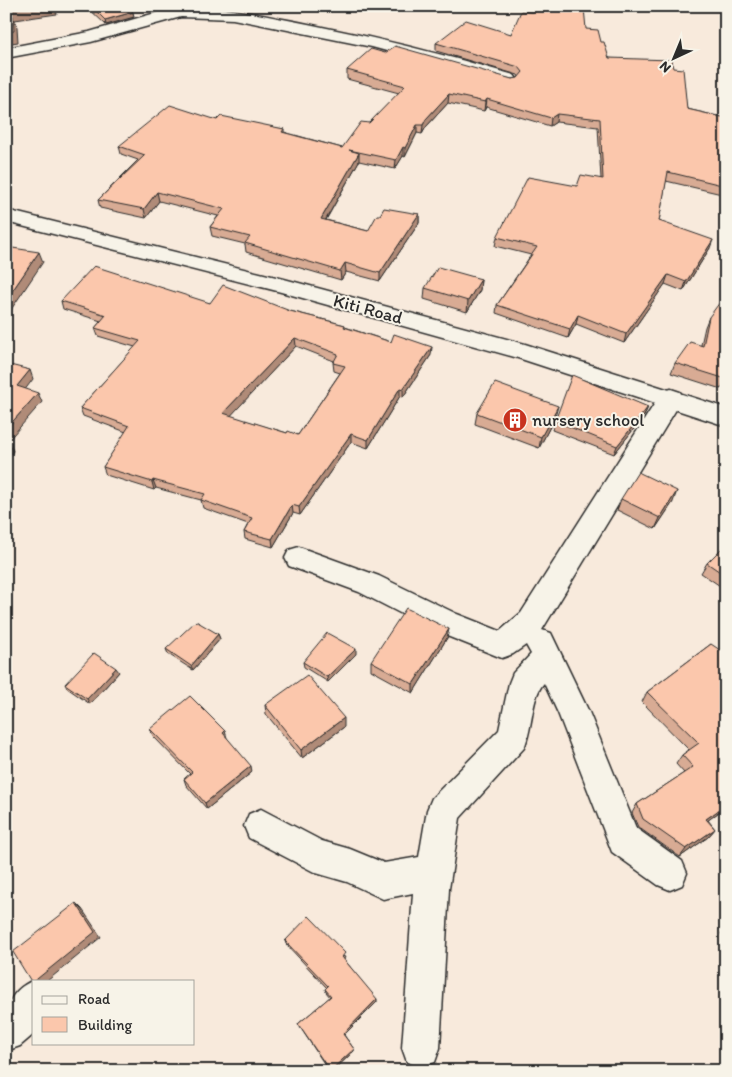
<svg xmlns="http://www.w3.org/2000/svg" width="732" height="1077" font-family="Itim,sans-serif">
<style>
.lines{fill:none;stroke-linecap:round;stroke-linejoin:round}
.minor-casing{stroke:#2b2b2b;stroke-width:3}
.tertiary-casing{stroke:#2b2b2b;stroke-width:3}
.minor{fill:#f7f3e8;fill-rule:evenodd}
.tertiary{fill:#f7f3e8;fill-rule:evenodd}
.wall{fill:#d8ab94;stroke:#2b2b2b;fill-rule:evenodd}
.shaded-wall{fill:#b08b78;stroke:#2b2b2b}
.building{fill:#fbc7ac;stroke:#2b2b2b;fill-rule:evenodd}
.labels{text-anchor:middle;stroke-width:4;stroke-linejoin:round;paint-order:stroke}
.street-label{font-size:18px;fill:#2b2b2b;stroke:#f7f3e8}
.poi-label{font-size:18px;fill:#2b2b2b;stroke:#f7f3e8;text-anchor:start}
</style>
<rect width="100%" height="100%" fill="#f8eadc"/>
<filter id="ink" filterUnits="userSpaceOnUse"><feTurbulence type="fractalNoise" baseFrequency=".02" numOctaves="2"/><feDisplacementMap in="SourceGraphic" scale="10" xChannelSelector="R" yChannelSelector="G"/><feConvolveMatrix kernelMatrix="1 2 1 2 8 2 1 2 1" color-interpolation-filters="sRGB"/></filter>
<g filter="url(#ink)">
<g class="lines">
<defs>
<path id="minor" d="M180,6C220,6 264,15 308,24C378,38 446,55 514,75L517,79L514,83L508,84L372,47L233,19L181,17L91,42L6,58V48L89,32Z
M671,389L680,392L683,398L542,630L551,633L589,712L636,828L682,861L687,873L682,885L670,890L658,885L612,852L558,713L544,683C531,697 533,728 524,748L460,818L449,889L440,1048L435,1062L421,1067L407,1062L402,1048L413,893L383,899L347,882L316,873L249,838L244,826L249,814L261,809L322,841L350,849L384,863L419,857L427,810L432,798L499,730L509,683L513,673L531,654L526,645L513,654L502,658L437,632L359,592L289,566L285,558L289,550L299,547L379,576L457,614L500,631L521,613L662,392Z
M34,980V1034L20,1046L6,1051C6,1020 1,994 34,980Z"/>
<path id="tertiary" d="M6,210L284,279L525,344L726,408V426L518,358L281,292L6,222Z"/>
</defs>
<use href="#minor" class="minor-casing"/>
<use href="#tertiary" class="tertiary-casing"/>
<use href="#minor" class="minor"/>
<use href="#tertiary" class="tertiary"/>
</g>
<path class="wall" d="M86,6H127L133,12L134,17L106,25Z
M586,29L601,42L609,58L673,68L687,109L726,118V195L666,181L659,221L710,248L683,291L665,284L624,343L576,324L568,338L496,313L497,305L531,255L495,246L497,237L577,186L601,179L598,127L556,122L550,126L486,107L484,111L448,103L426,127L422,134L417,133L405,157L403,156L395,169L359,161L326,220L368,231L380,215L419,214V223L380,281L346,272L341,280L246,252L245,244L212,236L210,227L218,216L159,201L146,218L100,208L98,200L138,160L121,154L119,146L217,120L284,129V132L342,148L369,123L399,93L347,79V70L385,53L512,79L518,78L519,77L518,75L436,51V43L511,34Z
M481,279L480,290L467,312L424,299L425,288Z
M61,301L210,303L290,311L345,325V327L431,355L403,397L400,396L368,448L351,442L300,515L293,513L273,547L245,539L244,532L248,524L203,508L201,500L156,488L154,490L106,475L103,467L126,432L83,416L80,408L135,347L98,336L95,328L101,321L63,309ZM296,346L334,361L333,363L334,371L340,373L298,435L287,433L230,416Z
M709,317L726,379L721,389L671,373L675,363L701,345L705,327Z
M648,407L644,416L614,454L552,430L555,421Z
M477,413L555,417L539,448L475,424Z
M621,499L673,502L655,529L617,510Z
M726,544V590L701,573L707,563Z
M218,634L220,639L193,670L168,654L166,649Z
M447,638L413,693L371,670V661Z
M711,644L726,807L708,820L715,829L708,837L680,857L638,827L632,813L637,804L684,773L676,764L682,755L689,750L642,702L647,692Z
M356,654L328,682L304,667L303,662Z
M119,672L90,704L67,688L65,684Z
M265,705L344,727L302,758L266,714Z
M150,729L227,738L252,772L207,809L186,785L184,779L190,774L153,736Z
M726,929V943L721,933Z
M285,941L345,957L344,959L377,1002L344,1035L354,1049V1051L333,1071H329L298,1024L330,997L326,992L325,989L327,988L286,944Z"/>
<path class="shaded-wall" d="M30,6H55L57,14L15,20L17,27L18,42L6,44V10Z
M133,12L134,17L106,25L105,20Z
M449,94L448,103L426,127L422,134L423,125L426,119Z
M487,99L486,107L484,111L485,102Z
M557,114L556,122L550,126L551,118Z
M417,125V133L405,157V148Z
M403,147V156L395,169L396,160Z
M359,153V161L321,228V219Z
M157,192L159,201L146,218L144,209Z
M419,214V223L380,281V273Z
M713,240L710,248L683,291L686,282Z
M39,252L43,262L6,317V300Z
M345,263L346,272L341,280L340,271Z
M668,275L665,284L624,343L626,334Z
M481,279L480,290L467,312L468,301Z
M578,315L576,324L568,338L570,329Z
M295,338L296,346L225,422L223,413Z
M432,347L431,355L403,397V389Z
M30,370L33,379L21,395L17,386Z
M400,388V396L368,448V440Z
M38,393L42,402L6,443V429Z
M558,406L555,417L539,448L541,437Z
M648,407L644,416L614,454L617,446Z
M351,434V442L300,515L299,507Z
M9,442L13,451L6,461V446Z
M153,480L156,488L154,490L152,482Z
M677,491L673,502L655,529L660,518Z
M292,505L293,513L273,547L272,539Z
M449,629L447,638L413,693V684Z
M218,634L220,639L193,670L191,666Z
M356,649V654L328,682L327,677Z
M116,668L119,672L90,704L87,699Z
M344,718V727L302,758L301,750Z
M225,731L227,738L225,740L223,733Z
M251,766L252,772L207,809L205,803Z
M726,805V807L699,827L706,819Z
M715,829L708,837L680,857L686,849Z
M76,903L82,909L101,937L47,981H35Z
M377,999V1002L343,1036V1034Z
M354,1049V1051L333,1071H330Z"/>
<path class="building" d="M6,6H30L6,10Z
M91,6H127L133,12L105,20Z
M536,6L584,8L586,29L598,30L601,42H604L609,58L671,60L673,68L683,69L687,109L726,118V186L668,172L659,221L713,240L686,282L668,275L626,334L578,315L570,329L497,305L537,247L497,237L528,177L577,186L581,175L603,179L600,119L557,114L551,118L487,99L485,102L449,94L426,119L423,125H417L405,148L403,147L396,160L349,150L359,153L321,219L368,231L377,215H380L384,208L419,214L380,273L345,263L340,271L245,243L250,237L210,227L224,209L157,192L144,209L98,200L145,155L119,146L170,105L217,120L221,116L284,129L282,132L342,148L361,122L369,123L405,86L347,70L371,49L385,53L395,46L512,79L518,78L523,72L519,67L436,43L466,20L511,34L521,11L533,12Z
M6,16H13L14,31L6,32Z
M6,247L39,252L6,300Z
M94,266L210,303L223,285L290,311L345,325L344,327L391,342L394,334L432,347L403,389L400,388L368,440L351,434L299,507L292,505L272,539L244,532L252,518L201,500L205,494L153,480L152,482L103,467L129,426L80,408L140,341L95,328L106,315L61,301ZM295,338L338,354L333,363L345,366L298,435L288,431L287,433L223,413Z
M438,267L481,279L468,301L425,288Z
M726,294V379L675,363L690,342L703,346L709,317Z
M6,364L30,370L17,386L38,393L6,429Z
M572,375L648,407L617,446L555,421Z
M495,383L558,406L541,437L477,413Z
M638,472L677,491L660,518L621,499Z
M726,544V576L707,563Z
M406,608L449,629L413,684L371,661Z
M196,621L218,634L191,666L166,649Z
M327,633L356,649L327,677L303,662Z
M711,644L726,654V805L706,819L715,829L686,849L643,819L637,804L693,767L682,755L699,743L647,692Z
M94,653L116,668L87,699L65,684Z
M307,675L344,718L301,750L265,705Z
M190,696L225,731L223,733L251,766L205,803L184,779L192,772L150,729Z
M76,903L95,932L32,983L13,952Z
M309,916L345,953L342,957L377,999L343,1034L354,1049L330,1071L298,1024L331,996L325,989L328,986L285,941Z"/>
</g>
<defs>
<symbol id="building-disc" viewBox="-11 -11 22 22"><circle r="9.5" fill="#c8321e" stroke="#f7f3e8"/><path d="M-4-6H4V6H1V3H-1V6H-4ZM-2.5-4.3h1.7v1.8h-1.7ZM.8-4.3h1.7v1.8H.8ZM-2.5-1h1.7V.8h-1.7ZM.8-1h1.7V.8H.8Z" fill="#fff"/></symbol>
</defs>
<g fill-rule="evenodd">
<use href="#building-disc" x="501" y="406" width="28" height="28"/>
</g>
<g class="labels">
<g class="street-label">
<text transform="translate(368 309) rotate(15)" y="6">Kiti Road</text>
</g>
<g class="poi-label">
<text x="532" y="426">nursery school</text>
</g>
</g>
<rect width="732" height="1077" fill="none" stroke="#f7f3e8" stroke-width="25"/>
<rect x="12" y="12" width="707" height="1052" fill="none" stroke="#2b2b2b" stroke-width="2" filter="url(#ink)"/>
<rect x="32" y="980" width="162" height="65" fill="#f7f3e8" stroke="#a5a39c"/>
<rect x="42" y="996" width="25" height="8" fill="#f7f3e8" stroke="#a5a39c"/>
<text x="78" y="1004" font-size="15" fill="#2b2b2b">Road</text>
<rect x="42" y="1017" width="25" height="15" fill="#fbc7ac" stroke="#a5a39c"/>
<text x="78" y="1030" font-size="15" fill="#2b2b2b">Building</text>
<g transform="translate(674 58) rotate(224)" stroke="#f7f3e8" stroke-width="4" paint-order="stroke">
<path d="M0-4L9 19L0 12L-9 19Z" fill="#2b2b2b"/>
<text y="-8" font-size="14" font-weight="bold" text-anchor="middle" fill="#2b2b2b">N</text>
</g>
</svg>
